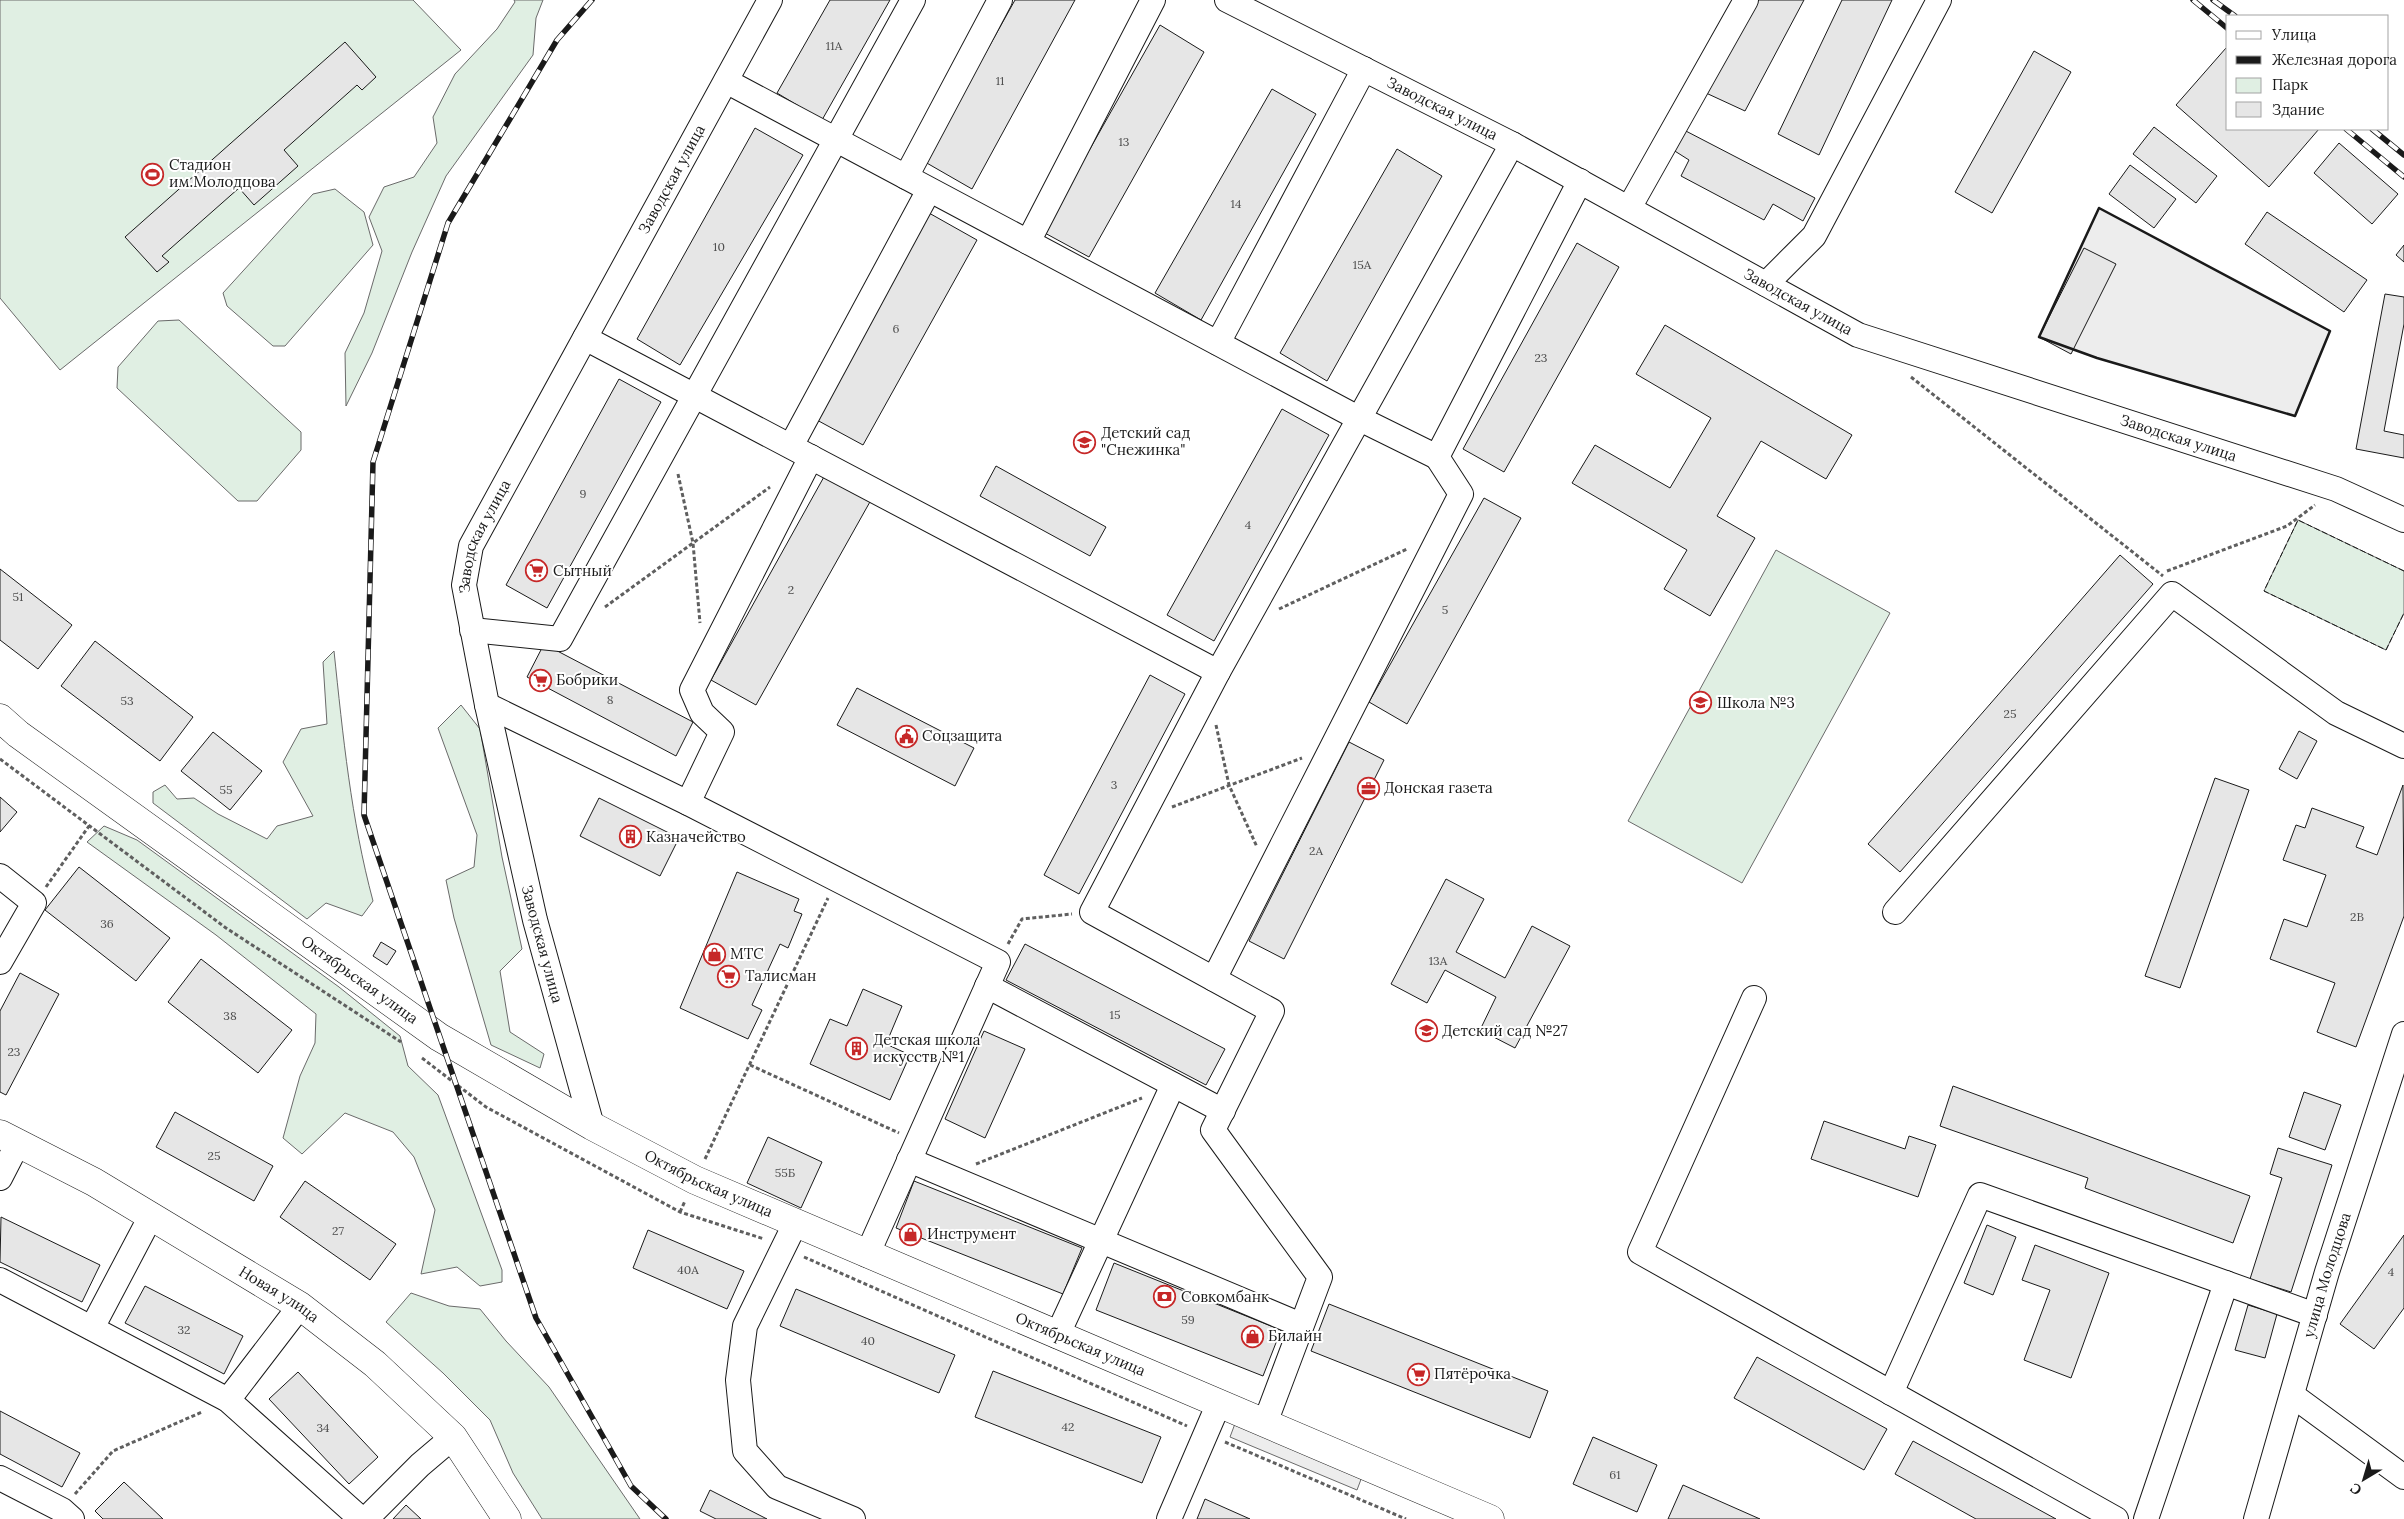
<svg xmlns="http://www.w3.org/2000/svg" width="2404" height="1519" font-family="Lora,serif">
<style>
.green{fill:#e0efe3;stroke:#6a6a6a}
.parking{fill:#ededed;stroke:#6a6a6a}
.building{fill:#e6e6e6;stroke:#1a1a1a}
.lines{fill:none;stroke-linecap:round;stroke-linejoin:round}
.minor-casing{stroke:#1a1a1a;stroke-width:26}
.major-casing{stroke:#1a1a1a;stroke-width:29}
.path{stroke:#5f5f5f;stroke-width:3;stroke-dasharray:4 2.5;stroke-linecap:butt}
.minor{stroke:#fff;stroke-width:24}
.major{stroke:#fff;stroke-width:28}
.rail-casing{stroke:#1a1a1a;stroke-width:5.5}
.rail{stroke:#fff;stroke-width:4;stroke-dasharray:11;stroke-linecap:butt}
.fence{stroke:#1a1a1a;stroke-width:1;stroke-dasharray:6 2.5;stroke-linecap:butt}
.wall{stroke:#1a1a1a;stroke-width:2.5}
.labels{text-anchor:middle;stroke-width:4;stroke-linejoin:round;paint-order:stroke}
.number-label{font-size:12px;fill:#4d4d4d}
.street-label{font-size:15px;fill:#1a1a1a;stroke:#fff}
.poi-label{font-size:15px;fill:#1a1a1a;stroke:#fff;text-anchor:start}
</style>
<rect width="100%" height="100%" fill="#fff"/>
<path class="green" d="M0,0H413L461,50L60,370L0,298Z
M514,0H543L536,18L533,55L446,176L412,252L372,353L346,406L345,353L364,313L382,251L369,217L384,187L414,177L437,143L433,117L455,74L497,29L515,2Z
M335,189L364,212L373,245L285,346H273L227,306L223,293L313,194Z
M179,320L301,432V450L257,501H238L117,388L118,367L158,321Z
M2298,520L2404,571V613L2386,650L2264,591Z
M1776,550L1890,613L1742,883L1628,821Z
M334,651C343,736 351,819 373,901L362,916L326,903L307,919L153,803V792L165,785L177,799L194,798L218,814L267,839L277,826L313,816L283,762L301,729L327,724L323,662Z
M461,705L480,729L502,857L522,949L500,971L510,1032L544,1054L540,1068L491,1045L454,918L446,880L474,867L477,835L438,728Z
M104,826L137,840L339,987L400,1036L408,1066L438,1095L502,1270V1282L480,1286L457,1267L421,1274L435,1210L414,1157L393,1132L345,1113L302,1154L283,1138L300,1076L315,1043L316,1014L216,935L87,842Z
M411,1293L449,1306L480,1309L506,1341L549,1387L640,1519H542L513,1473L490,1420L443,1373L386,1322Z"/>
<path class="parking" d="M2099,208L2330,331L2295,416L2097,358L2039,337Z
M1236,1421L1363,1474L1357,1490L1230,1437Z"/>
<path class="building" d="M830,0H890L822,120L777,93Z
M1015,0H1075L972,189L925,162Z
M1756,0H1804L1745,111L1706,93Z
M1842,0H1892L1819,155L1778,134Z
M1160,25L1204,52L1089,257L1043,232Z
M345,42L376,77L362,90L357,85L284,150L298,166L254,205L239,188L162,256L169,262L157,272L125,237Z
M2226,48L2228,50V129H2319L2269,187L2176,105Z
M2034,51L2071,72L1992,213L1955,192Z
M1272,89L1316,114L1201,320L1155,293Z
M2154,127L2217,176L2196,203L2133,154Z
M755,128L803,155L680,365L637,339Z
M1682,129L1815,198L1803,221L1773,204L1764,220L1681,176L1689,160L1670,148Z
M2339,143L2398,194L2372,224L2314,173Z
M1397,149L1442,176L1327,381L1280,353Z
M2130,165L2176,199L2154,228L2109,194Z
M2267,212L2367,280L2344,312L2245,244Z
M929,213L977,240L863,445L815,419Z
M1577,243L1619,267L1504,472L1463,449Z
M2404,245V262L2396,255Z
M2084,248L2116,264L2071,354L2039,337Z
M2385,294L2404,297V324L2384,431L2404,435V458L2356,449Z
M1665,325L1852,435L1826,479L1761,441L1717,516L1755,538L1710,616L1664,589L1687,550L1572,483L1595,445L1670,488L1711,418L1636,374Z
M619,379L661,402L547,608L506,585Z
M1282,409L1329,435L1214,641L1167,615Z
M996,466L1106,527L1090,556L980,496Z
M825,475L871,500L756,705L711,680Z
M1484,498L1521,518L1407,724L1369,702Z
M2120,555L2153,584L1900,872L1868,844Z
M0,569L72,625L38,669L0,640Z
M95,641L193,717L160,761L61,686Z
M544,644L693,722L676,756L527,677Z
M1150,675L1185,694L1079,894L1044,875Z
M857,688L974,748L955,786L837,725Z
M2299,731L2317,741L2297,779L2279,769Z
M213,732L262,771L230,810L181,771Z
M1349,742L1384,760L1284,959L1249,941Z
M2215,778L2249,790L2180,988L2145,976Z
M2403,785L2404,916L2356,1047L2317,1032L2335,983L2270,959L2284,919L2307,927L2326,875L2283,860L2296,825L2305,828L2312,808L2364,827L2356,847L2377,855Z
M0,797L17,812L0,832Z
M599,798L679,838L660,876L580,836Z
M79,867L170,938L136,981L45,910Z
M737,872L799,899L794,911L802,914L788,948L780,944L752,1005L762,1010L748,1039L680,1008Z
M1446,879L1484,899L1456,952L1505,978L1532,926L1570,946L1515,1048L1480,1030L1496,997L1445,970L1427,1003L1391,984Z
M381,942L396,951L387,965L373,956Z
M1025,944L1225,1049L1206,1085L1006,980Z
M201,959L292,1030L258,1073L168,1002Z
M20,973L59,994L6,1095L0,1092V1011Z
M863,989L902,1006L886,1044L910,1055L890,1100L810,1064L830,1019L847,1026Z
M984,1031L1025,1049L985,1138L945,1119Z
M1953,1086L2250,1196L2233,1243L2085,1188L2088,1178L1940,1126Z
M2304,1092L2341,1105L2325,1150L2289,1137Z
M175,1112L273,1166L254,1201L156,1147Z
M1824,1121L1905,1149L1909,1136L1936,1145L1918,1197L1811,1159Z
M768,1137L822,1162L801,1208L747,1183Z
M2278,1148L2332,1165L2291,1292L2250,1279L2282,1178L2270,1174Z
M305,1181L396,1244L370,1280L280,1217Z
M914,1181L1082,1248L1063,1294L896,1228Z
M1,1217L100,1265L82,1302L0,1262Z
M1987,1225L2016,1237L1993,1295L1964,1283Z
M648,1230L744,1271L727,1309L633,1268Z
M2404,1235V1308L2374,1349L2340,1324Z
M2035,1245L2109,1273L2071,1378L2024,1360L2050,1290L2022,1280Z
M1114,1263L1281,1330L1263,1376L1096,1310Z
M145,1286L243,1336L224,1374L125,1323Z
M796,1289L955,1355L939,1393L780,1326Z
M1329,1304L1548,1391L1530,1438L1311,1351Z
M2248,1305L2277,1314L2265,1358L2235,1350Z
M1757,1357L1887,1429L1864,1470L1734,1398Z
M993,1371L1161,1437L1142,1483L975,1417Z
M298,1372L378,1457L349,1484L269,1399Z
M0,1411L80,1453L62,1487L0,1454Z
M1593,1437L1657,1465L1637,1512L1573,1484Z
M1913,1441L2056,1519H1976L1895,1474Z
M124,1482L163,1519H103L95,1511Z
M1683,1485L1760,1519H1668Z
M710,1490L767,1519H716L700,1511Z
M1205,1499L1250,1519H1197Z
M406,1505L421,1519H393Z"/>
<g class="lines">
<defs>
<g id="minor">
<path id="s1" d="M1227,0L1512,144L1858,335L2336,489L2404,520"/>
<path d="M726,81L1360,419L1437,457L1580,181"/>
<path d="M906,177L1000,0"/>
<path d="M1629,208L1746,0"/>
<path d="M1028,242L1153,0"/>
<path d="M1766,284L1814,236L1939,0"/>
<path d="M585,338L1218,672"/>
<path d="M1218,343L1364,69"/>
<path d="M791,446L929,190"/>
<path d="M472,630L560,639L913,0"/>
<path d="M487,705L688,803L998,962L867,1255"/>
<path d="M688,803L722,732L702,713L692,690L811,457"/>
<path d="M0,876L34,903L0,962"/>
<path d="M1895,912L2172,594L2336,713L2404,746"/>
<path d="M1214,979L1461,494L1437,457"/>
<path d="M987,986L1223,1111"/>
<path d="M1754,998L1640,1252L2116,1519"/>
<path id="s2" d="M592,1126L535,920L487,705L464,585L471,546L770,0"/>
<path d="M909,1160L1301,1325"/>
<path d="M0,1178L18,1143"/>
<path d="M795,1224L745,1326L738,1380L745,1451L777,1487L853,1519"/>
<path d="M0,1280L228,1400L361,1519"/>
<path d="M92,1328L151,1216"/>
<path d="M1057,1336L1173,1085"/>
<path d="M1891,1393L1980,1195L2315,1315"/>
<path d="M2292,1395L2404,1477"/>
<path d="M228,1400L300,1306"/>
<path d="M1265,1423L1320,1277L1213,1130L1272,1011L1092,912L1218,672L1512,144"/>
<path d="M0,1478L62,1510L72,1519"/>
<path d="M366,1519L420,1465L453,1437"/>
<path d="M1169,1519L1219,1403"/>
<path d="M2146,1519L2226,1283"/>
<path id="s3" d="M2256,1519L2327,1272L2404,1034"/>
</g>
<g id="major">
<path id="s4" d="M0,718L18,734L439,1037L592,1126L695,1180L1490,1519"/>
<path id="s5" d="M0,1134L94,1182L300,1306L375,1364L453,1437L507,1519"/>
</g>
</defs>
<use href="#minor" class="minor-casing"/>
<use href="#major" class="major-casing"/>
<path class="path" d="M1911,377L2163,576
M678,474L693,543L700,623
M2167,571L2287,526L2315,505
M605,607L770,487
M1279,609L1407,549
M1216,725L1229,785L1257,847
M0,759L226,928L401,1042
M1172,807L1302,758
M46,887L89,826
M1008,944L1022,919L1072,914
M422,1058L486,1107L680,1212L764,1239
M750,1065L899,1133
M705,1159L828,898
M976,1164L1142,1098
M680,1212L685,1201
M804,1257L1187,1426
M1225,1442L1406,1519
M75,1494L113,1451L202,1412"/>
<use href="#minor" class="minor"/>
<use href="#major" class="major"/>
<defs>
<path id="rail" d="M592,0L557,40L448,223L373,462L364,815L536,1318L631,1486L666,1519
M2193,0L2228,29
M2213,0L2235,16
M2346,129L2404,177
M2372,129L2404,155"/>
</defs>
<use href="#rail" class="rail-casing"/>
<use href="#rail" class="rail"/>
<path class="fence" d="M2404,571L2298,520L2264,591L2386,650L2404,613"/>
<path class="wall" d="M2099,208L2330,331L2295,416L2097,358L2039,337Z"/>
</g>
<defs>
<symbol id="stadium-ring" viewBox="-11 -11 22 22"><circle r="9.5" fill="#fff" stroke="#c62828" stroke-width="1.5"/><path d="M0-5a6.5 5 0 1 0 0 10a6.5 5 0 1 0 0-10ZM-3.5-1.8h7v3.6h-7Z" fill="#c62828"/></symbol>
<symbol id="school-ring" viewBox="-11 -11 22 22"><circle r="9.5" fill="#fff" stroke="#c62828" stroke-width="1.5"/><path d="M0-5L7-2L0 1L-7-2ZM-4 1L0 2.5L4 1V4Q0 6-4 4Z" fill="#c62828"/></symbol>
<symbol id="supermarket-ring" viewBox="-11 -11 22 22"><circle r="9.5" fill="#fff" stroke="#c62828" stroke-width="1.5"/><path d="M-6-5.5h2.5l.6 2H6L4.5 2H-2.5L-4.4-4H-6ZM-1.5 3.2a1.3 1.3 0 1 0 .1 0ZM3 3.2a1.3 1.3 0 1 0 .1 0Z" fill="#c62828"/></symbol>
<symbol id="civic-ring" viewBox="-11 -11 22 22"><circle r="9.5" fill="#fff" stroke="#c62828" stroke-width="1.5"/><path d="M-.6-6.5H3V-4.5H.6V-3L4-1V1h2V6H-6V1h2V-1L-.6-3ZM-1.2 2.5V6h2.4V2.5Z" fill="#c62828"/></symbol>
<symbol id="office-ring" viewBox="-11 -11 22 22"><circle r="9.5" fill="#fff" stroke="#c62828" stroke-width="1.5"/><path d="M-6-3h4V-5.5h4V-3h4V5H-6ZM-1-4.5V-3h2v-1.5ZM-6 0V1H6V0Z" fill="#c62828"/></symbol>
<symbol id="building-ring" viewBox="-11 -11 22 22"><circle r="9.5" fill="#fff" stroke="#c62828" stroke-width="1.5"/><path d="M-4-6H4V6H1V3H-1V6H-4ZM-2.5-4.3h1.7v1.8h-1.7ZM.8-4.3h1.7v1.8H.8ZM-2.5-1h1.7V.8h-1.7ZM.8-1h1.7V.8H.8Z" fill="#c62828"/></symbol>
<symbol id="shop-ring" viewBox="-11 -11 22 22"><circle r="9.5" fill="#fff" stroke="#c62828" stroke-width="1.5"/><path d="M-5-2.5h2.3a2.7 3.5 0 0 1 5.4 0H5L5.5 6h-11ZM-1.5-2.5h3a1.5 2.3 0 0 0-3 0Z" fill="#c62828"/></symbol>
<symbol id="bank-ring" viewBox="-11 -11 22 22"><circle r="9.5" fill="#fff" stroke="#c62828" stroke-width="1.5"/><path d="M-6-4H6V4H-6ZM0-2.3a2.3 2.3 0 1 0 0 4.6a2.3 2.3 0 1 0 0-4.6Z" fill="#c62828"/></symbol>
</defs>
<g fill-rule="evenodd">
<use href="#stadium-ring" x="140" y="162" width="25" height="25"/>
<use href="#school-ring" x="1072" y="430" width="25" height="25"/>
<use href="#supermarket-ring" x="524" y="558" width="25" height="25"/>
<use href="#supermarket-ring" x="528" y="668" width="25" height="25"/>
<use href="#school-ring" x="1688" y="690" width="25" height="25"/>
<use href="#civic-ring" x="894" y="724" width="25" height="25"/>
<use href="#office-ring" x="1356" y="776" width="25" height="25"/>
<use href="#building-ring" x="618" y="824" width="25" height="25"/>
<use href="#shop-ring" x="702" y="942" width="25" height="25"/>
<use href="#supermarket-ring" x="716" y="964" width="25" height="25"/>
<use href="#school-ring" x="1414" y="1018" width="25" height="25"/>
<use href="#building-ring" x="844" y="1036" width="25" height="25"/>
<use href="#shop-ring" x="898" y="1222" width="25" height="25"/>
<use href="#bank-ring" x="1152" y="1284" width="25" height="25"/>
<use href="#shop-ring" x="1240" y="1324" width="25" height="25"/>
<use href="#supermarket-ring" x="1406" y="1362" width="25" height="25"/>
</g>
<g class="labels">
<g class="number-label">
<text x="834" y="50">11А</text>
<text x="1000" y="85">11</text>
<text x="1124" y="146">13</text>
<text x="1236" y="208">14</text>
<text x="719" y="251">10</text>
<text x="1362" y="269">15А</text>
<text x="896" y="333">6</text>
<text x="1541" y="362">23</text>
<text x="583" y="498">9</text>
<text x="1248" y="529">4</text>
<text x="791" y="594">2</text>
<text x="18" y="601">51</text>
<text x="1445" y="614">5</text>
<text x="610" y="704">8</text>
<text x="127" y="705">53</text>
<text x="2010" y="718">25</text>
<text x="1114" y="789">3</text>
<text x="226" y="794">55</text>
<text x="1316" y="855">2А</text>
<text x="2357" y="921">2В</text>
<text x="107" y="928">36</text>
<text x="1438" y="965">13А</text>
<text x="1115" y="1019">15</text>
<text x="230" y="1020">38</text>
<text x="14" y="1056">23</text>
<text x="214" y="1160">25</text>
<text x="785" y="1177">55Б</text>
<text x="338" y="1235">27</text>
<text x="688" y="1274">40А</text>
<text x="2391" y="1276">4</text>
<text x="1188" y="1324">59</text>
<text x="184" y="1334">32</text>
<text x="868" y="1345">40</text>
<text x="1068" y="1431">42</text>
<text x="323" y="1432">34</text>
<text x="1615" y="1479">61</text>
</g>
<g class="street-label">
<text dy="5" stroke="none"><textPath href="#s1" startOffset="241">Заводская улица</textPath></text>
<text dy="5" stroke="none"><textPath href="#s2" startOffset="1014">Заводская улица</textPath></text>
<text dy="5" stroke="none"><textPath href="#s1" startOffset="646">Заводская улица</textPath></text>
<text dy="5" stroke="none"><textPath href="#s1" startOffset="1051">Заводская улица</textPath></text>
<text dy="5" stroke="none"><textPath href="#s2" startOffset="609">Заводская улица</textPath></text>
<text transform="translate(542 944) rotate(75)" y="5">Заводская улица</text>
<text dy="5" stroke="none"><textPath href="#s4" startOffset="445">Октябрьская улица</textPath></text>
<text dy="5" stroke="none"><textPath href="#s4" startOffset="850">Октябрьская улица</textPath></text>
<text dy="5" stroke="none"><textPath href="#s3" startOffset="254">улица Молодцова</textPath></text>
<text dy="5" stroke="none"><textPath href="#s5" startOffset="322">Новая улица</textPath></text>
<text dy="5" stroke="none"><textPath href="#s4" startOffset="1255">Октябрьская улица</textPath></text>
</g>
<g class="poi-label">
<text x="169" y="170">Стадион<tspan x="169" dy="17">им.Молодцова</tspan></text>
<text x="1101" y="438">Детский сад<tspan x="1101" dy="17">"Снежинка"</tspan></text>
<text x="553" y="576">Сытный</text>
<text x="556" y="685">Бобрики</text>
<text x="1717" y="708">Школа №3</text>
<text x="922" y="741">Соцзащита</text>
<text x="1384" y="793">Донская газета</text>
<text x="646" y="842">Казначейство</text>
<text x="730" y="959">МТС</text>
<text x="745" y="981">Талисман</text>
<text x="1442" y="1036">Детский сад №27</text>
<text x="873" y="1045">Детская школа<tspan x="873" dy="17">искусств №1</tspan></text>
<text x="927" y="1239">Инструмент</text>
<text x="1181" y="1302">Совкомбанк</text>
<text x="1268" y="1341">Билайн</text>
<text x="1434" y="1379">Пятёрочка</text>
</g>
</g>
<rect x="2226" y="15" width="162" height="115" fill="#ffffff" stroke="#a3a3a3"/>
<rect x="2236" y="31" width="25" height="8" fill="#ffffff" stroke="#a3a3a3"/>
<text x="2272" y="40" font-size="15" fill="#1a1a1a">Улица</text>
<rect x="2236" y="56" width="25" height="8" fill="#1a1a1a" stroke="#a3a3a3"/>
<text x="2272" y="65" font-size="15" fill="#1a1a1a">Железная дорога</text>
<rect x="2236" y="78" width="25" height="15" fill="#e0efe3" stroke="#a3a3a3"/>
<text x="2272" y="90" font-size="15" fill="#1a1a1a">Парк</text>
<rect x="2236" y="102" width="25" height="15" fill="#e6e6e6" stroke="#a3a3a3"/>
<text x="2272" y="115" font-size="15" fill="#1a1a1a">Здание</text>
<g transform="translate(2364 1479) rotate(218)" stroke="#ffffff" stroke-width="4" paint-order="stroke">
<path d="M0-4L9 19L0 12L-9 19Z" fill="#1a1a1a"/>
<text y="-8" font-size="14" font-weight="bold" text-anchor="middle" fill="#1a1a1a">С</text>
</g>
</svg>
